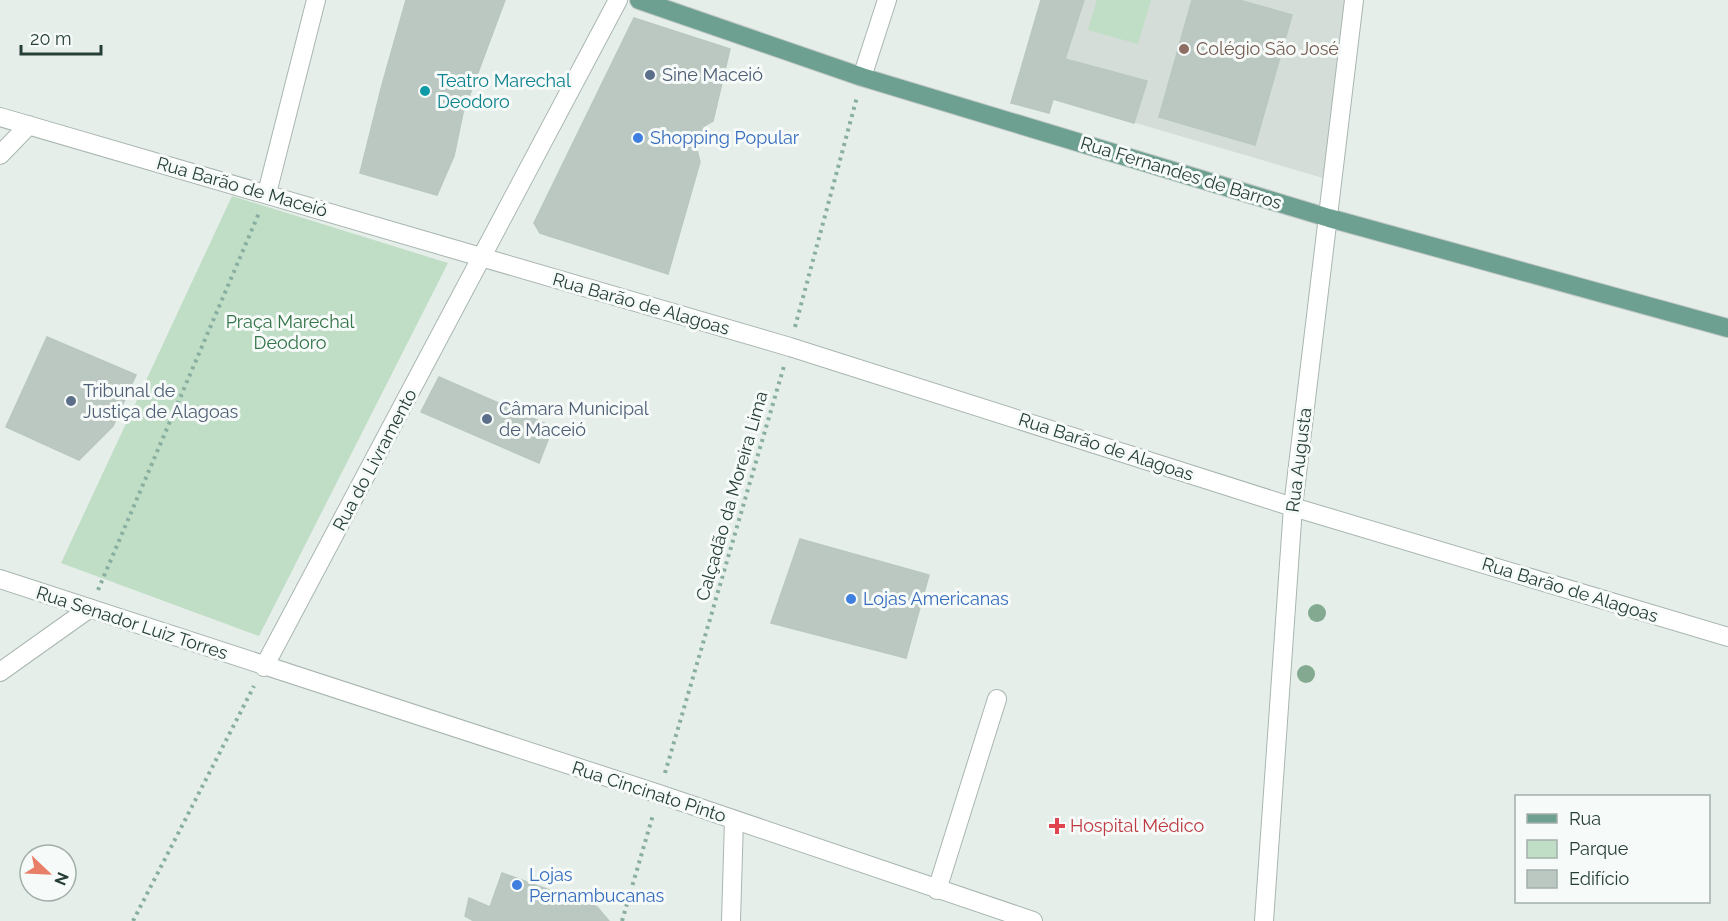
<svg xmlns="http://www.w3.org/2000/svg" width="1728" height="921" font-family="Raleway,sans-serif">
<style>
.built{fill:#d4ddd8}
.green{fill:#c0ddc6}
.building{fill:#bbc8c2;stroke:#b8c7c0;stroke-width:1.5}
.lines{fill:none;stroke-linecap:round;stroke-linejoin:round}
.minor-casing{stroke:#a9b6b0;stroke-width:20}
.major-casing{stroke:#c2c9c7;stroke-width:20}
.path{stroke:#88afa0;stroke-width:4;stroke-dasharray:3 4.5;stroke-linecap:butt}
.minor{stroke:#fff;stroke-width:18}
.major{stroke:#6da090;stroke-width:18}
.tree{fill:#83aa90}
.education-dot{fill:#8d6e63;stroke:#f6faf8;stroke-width:2}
.service-dot{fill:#5c6f8a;stroke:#f6faf8;stroke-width:2}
.culture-dot{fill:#0f9aa8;stroke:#f6faf8;stroke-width:2}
.shop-dot{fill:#3f7fe0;stroke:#f6faf8;stroke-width:2}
.health-dot{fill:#e0444e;stroke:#f6faf8;stroke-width:2}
.labels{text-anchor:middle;stroke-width:6;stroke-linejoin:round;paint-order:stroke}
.education-label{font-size:18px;fill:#785e54;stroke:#f6faf8;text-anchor:start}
.service-label{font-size:18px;fill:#4e5e75;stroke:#f6faf8;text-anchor:start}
.culture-label{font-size:18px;fill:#0d838f;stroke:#f6faf8;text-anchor:start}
.shop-label{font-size:18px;fill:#366cbe;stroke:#f6faf8;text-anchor:start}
.street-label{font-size:18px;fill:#263f36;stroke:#f6faf8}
.park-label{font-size:18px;fill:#327347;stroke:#f6faf8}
.health-label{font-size:18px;fill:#be3a42;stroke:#f6faf8;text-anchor:start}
</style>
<rect width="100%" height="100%" fill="#e6eeea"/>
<path class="built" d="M1041,0H1347L1335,109L1323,178L1054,99L1049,113L1011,103Z"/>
<path class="green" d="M1097,0H1151L1138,44L1088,30Z
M232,196L448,263L259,636L61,563Z"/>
<path class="building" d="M406,0H505L463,113L454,156L437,195L360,173L382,85Z
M1041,0H1084L1065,59L1147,81L1134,123L1053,99L1049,113L1011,103Z
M1192,0H1239L1292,15L1255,145L1159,117Z
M634,18L730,49L713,121L704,126L697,150L700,162L668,274L540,233L534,223Z
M47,337L136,375L113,426L79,460L6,427Z
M439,377L553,427L539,463L421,412Z
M800,539L929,575L906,658L771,623Z
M502,873L597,907L609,921H474L465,916L469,898L490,907Z"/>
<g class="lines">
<defs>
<path id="minor" d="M862,77L887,0
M0,117L790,347L1293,507L1728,637
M0,155L29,125
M267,193L316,0
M0,579L659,794L1033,921
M264,667L618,0
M0,672L90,608
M937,890L997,699
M731,921L734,820
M1264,921L1293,507L1354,0"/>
<path id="major" d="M639,0L862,77L1329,218L1728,328"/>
</defs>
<use href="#minor" class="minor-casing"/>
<use href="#major" class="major-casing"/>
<path class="path" d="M795,327L857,97
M98,590L259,213
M665,773L784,366
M133,921L254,686
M622,921L653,815"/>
<use href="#minor" class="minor"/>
<use href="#major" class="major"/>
</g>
<g class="tree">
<circle cx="1317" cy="613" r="9"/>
<circle cx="1306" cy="674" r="9"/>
</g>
<circle class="education-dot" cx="1184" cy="49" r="6"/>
<g class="service-dot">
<circle cx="650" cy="75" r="6"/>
<circle cx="71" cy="401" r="6"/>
<circle cx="487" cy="419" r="6"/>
</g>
<circle class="culture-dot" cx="425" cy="91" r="6"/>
<g class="shop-dot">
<circle cx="638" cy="138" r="6"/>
<circle cx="851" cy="599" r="6"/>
<circle cx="517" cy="885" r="6"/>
</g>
<path class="health-dot" d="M1054 817h6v6h6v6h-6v6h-6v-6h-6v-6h6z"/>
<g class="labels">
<g class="education-label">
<text x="1196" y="55">Colégio São José</text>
</g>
<g class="service-label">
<text x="662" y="81">Sine Maceió</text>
<text x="83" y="397">Tribunal de<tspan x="83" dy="21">Justiça de Alagoas</tspan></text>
<text x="499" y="415">Câmara Municipal<tspan x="499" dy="21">de Maceió</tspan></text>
</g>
<g class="culture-label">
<text x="437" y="87">Teatro Marechal<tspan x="437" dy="21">Deodoro</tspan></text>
</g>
<g class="shop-label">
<text x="650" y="144">Shopping Popular</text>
<text x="863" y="605">Lojas Americanas</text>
<text x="529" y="881">Lojas<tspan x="529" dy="21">Pernambucanas</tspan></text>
</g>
<g class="street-label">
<text transform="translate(1181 173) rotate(17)" y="6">Rua Fernandes de Barros</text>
<text transform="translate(242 187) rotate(16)" y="6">Rua Barão de Maceió</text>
<text transform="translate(641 304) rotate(16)" y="6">Rua Barão de Alagoas</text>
<text transform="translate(1106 447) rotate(18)" y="6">Rua Barão de Alagoas</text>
<text transform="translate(375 460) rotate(-62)" y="6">Rua do Livramento</text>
<text transform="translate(1299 460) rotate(-83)" y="6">Rua Augusta</text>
<text transform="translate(732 496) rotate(-74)" y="6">Calçadão da Moreira Lima</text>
<text transform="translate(1570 590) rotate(17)" y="6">Rua Barão de Alagoas</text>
<text transform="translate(132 623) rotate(18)" y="6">Rua Senador Luiz Torres</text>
<text transform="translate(649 792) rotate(18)" y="6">Rua Cincinato Pinto</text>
</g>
<g class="park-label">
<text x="290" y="328">Praça Marechal<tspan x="290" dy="21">Deodoro</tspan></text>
</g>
<g class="health-label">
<text x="1070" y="832">Hospital Médico</text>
</g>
</g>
<rect x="1515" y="795" width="195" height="108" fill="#f6faf8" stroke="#a3afaa" stroke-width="1.5"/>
<rect x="1527" y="814" width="30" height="9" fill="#6da090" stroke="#a3afaa" stroke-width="1.5"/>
<text x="1569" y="825" font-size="18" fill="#263f36">Rua</text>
<rect x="1527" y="840" width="30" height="18" fill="#c0ddc6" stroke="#a3afaa" stroke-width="1.5"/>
<text x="1569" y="855" font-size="18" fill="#263f36">Parque</text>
<rect x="1527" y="870" width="30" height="18" fill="#bbc8c2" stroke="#a3afaa" stroke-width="1.5"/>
<text x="1569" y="885" font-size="18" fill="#263f36">Edifício</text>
<g transform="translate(48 873) rotate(113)"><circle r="28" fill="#f6faf8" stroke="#a3afaa" stroke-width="1.5"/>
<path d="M0-4.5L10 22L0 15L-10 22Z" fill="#e88069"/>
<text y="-9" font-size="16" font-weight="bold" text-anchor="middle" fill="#263f36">N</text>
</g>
<path d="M21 45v9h80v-9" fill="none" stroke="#263f36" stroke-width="3"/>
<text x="30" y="45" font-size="18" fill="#263f36" stroke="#f6faf8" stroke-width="4.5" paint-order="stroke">20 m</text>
</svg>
